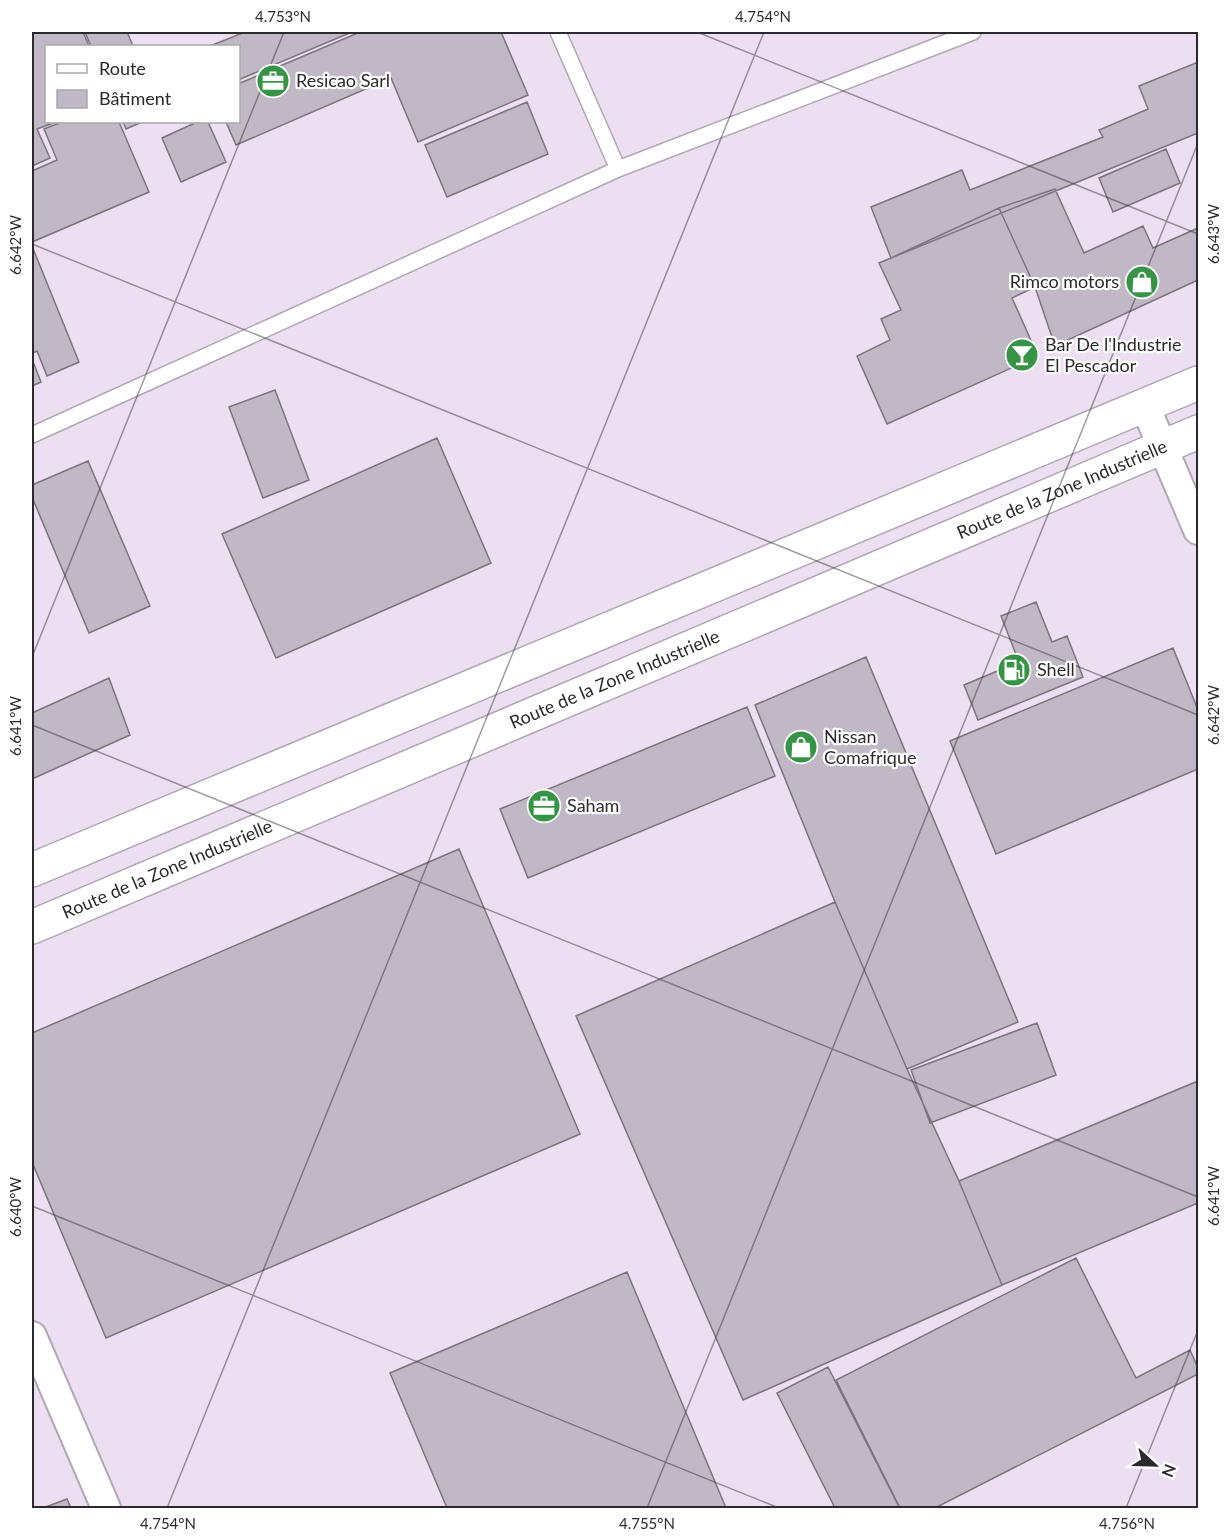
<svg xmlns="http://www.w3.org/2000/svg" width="1230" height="1540" font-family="Lato,sans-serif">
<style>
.built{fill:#ecdff2;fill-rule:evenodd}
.building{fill:#c0b8c4;stroke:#7b747f;stroke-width:1.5}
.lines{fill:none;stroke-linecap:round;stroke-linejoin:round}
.lane-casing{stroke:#afa7b3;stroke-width:18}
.street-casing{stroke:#afa7b3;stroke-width:32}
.secondary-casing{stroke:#afa7b3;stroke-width:36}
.lane{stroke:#fff;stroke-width:15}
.street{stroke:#fff;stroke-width:28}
.secondary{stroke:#fff;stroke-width:33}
.ticks{fill:none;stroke:#2c292e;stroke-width:1.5;stroke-opacity:0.45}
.labels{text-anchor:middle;stroke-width:4.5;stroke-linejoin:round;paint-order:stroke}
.poi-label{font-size:18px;fill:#2c292e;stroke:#fff;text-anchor:start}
.street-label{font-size:18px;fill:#2c292e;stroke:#fff}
.neatline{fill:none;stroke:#2c292e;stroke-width:2}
.ticks-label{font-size:15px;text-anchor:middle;fill:#2c292e}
</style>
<rect width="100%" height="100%" fill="#f7eefb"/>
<path class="built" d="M32,32H1198V1508H32ZM46,46H238V122H46Z"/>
<path class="building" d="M32,32H83L89,46H46V122H56L37,129L50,158L32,166Z
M85,32H127L133,46H91Z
M245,32H352L238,80V46H210Z
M360,32H501L528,95L418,142L391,78L236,145L226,122H238V84Z
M1198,62V133L891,258L871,207L962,170L970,190L1103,137L1099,130L1148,109L1139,86Z
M527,102L548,154L447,197L425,145Z
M62,122H119L149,192L32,242V171L57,160L44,129Z
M123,122H142L126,129Z
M197,122H208L226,162L181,182L162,138Z
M1166,149L1180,183L1113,212L1099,178Z
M1055,189L1084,253L1143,226L1153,248L1198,228V280L1055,346L1035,287L999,208Z
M999,208L1035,287L1012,298L1038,356L887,424L857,356L890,340L881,319L901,310L879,263L891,258Z
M32,246L79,362L47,376L37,351L33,353L32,350Z
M32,359L41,382L32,386Z
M275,390L309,480L263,498L229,407Z
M437,438L491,563L276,658L222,534Z
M88,461L150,606L89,633L32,497V485Z
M1036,602L1052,642L1067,636L1083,677L978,720L964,685L1019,662L1001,616Z
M1173,648L1198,710V769L996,854L950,741Z
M866,657L1018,1022L907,1069L835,902L755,705Z
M109,678L130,735L32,779V713Z
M747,707L775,776L528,878L500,809Z
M459,849L580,1134L106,1338L32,1162V1033Z
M835,902L907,1069L959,1181L1002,1285L743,1400L576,1016Z
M1037,1023L1056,1075L930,1123L911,1070Z
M1198,1081V1203L1002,1285L959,1181Z
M1076,1258L1136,1378L1190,1350L1198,1368V1374L935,1508H900L836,1380Z
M627,1272L726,1508H447L390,1373Z
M828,1367L899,1507L896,1508H835L777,1393Z
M67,1499L71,1508H43Z"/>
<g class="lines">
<defs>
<path id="lane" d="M558,32L618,169
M32,435L618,169L973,32"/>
<path id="street" d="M1145,406L1198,530
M32,1336L106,1508"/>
<g id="secondary">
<path d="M32,870L1198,383"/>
<path id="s1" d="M32,927L1198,432"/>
</g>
</defs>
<use href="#lane" class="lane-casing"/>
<use href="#street" class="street-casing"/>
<use href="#secondary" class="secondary-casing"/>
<use href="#lane" class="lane"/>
<use href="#street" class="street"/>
<use href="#secondary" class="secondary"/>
</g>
<path class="ticks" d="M697,32L1198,234M32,244L1198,715M32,657L284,32M32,725L1198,1197M32,1206L779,1508M167,1508L764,32M647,1508L1198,143M1126,1508L1198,1330"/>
<defs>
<symbol id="office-disc" viewBox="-11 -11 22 22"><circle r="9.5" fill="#379447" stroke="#fff"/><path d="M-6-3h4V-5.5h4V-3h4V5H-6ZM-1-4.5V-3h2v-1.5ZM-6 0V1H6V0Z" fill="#fff"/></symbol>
<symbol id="shop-disc" viewBox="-11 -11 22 22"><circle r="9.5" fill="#379447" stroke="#fff"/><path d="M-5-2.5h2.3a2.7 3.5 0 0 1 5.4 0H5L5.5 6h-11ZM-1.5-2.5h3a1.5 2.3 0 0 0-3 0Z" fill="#fff"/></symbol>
<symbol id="bar-disc" viewBox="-11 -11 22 22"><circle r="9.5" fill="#379447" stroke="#fff"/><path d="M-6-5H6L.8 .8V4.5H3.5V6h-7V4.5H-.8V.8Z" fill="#fff"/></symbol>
<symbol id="fuel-disc" viewBox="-11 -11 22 22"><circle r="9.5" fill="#379447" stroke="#fff"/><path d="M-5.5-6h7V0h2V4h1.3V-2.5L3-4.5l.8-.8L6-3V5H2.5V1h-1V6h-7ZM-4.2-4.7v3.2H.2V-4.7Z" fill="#fff"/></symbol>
</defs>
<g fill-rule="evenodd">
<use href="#office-disc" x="254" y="62" width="38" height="38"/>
<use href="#shop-disc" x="1123" y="263" width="38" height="38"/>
<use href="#bar-disc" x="1003" y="336" width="38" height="38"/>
<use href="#fuel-disc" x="995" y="651" width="38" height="38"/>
<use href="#shop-disc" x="782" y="728" width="38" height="38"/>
<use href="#office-disc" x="525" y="787" width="38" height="38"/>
</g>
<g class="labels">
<g class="poi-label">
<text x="296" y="87">Resicao Sarl</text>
<text x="1119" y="288" text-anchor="end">Rimco motors</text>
<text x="1045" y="351">Bar De l'Industrie<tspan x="1045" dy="21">El Pescador</tspan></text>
<text x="1037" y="676">Shell</text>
<text x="824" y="743">Nissan<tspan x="824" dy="21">Comafrique</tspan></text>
<text x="567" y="812">Saham</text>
</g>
<g class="street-label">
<text dy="6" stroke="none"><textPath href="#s1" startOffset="1119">Route de la Zone Industrielle</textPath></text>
<text dy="6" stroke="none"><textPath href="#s1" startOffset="633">Route de la Zone Industrielle</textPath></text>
<text dy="6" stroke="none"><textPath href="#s1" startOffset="147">Route de la Zone Industrielle</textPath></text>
</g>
</g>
<rect width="1230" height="1540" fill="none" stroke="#ffffff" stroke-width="66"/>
<rect x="45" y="45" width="195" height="78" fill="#ffffff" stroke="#aba9ab" stroke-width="1.5"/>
<rect x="57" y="64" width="30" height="9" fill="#ffffff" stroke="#aba9ab" stroke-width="1.5"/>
<text x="99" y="75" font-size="18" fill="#2c292e">Route</text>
<rect x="57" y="90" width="30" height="18" fill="#c0b8c4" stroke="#aba9ab" stroke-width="1.5"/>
<text x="99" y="105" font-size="18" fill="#2c292e">Bâtiment</text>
<g transform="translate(1155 1465) rotate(112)" stroke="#ffffff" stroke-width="4.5" paint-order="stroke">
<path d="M0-4.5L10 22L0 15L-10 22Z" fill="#2c292e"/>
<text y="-9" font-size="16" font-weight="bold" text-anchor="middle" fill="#2c292e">N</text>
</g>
<rect x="33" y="33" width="1164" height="1474" class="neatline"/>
<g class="ticks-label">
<text x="283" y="22">4.753°N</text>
<text x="763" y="22">4.754°N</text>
<text transform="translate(1214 234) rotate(-90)" y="5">6.643°W</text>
<text transform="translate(16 245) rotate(-90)" y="5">6.642°W</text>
<text transform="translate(1214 715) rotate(-90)" y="5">6.642°W</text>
<text transform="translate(16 726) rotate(-90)" y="5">6.641°W</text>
<text transform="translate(1214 1196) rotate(-90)" y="5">6.641°W</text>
<text transform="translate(16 1207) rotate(-90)" y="5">6.640°W</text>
<text x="168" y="1529">4.754°N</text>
<text x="647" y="1529">4.755°N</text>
<text x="1127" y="1529">4.756°N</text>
</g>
</svg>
